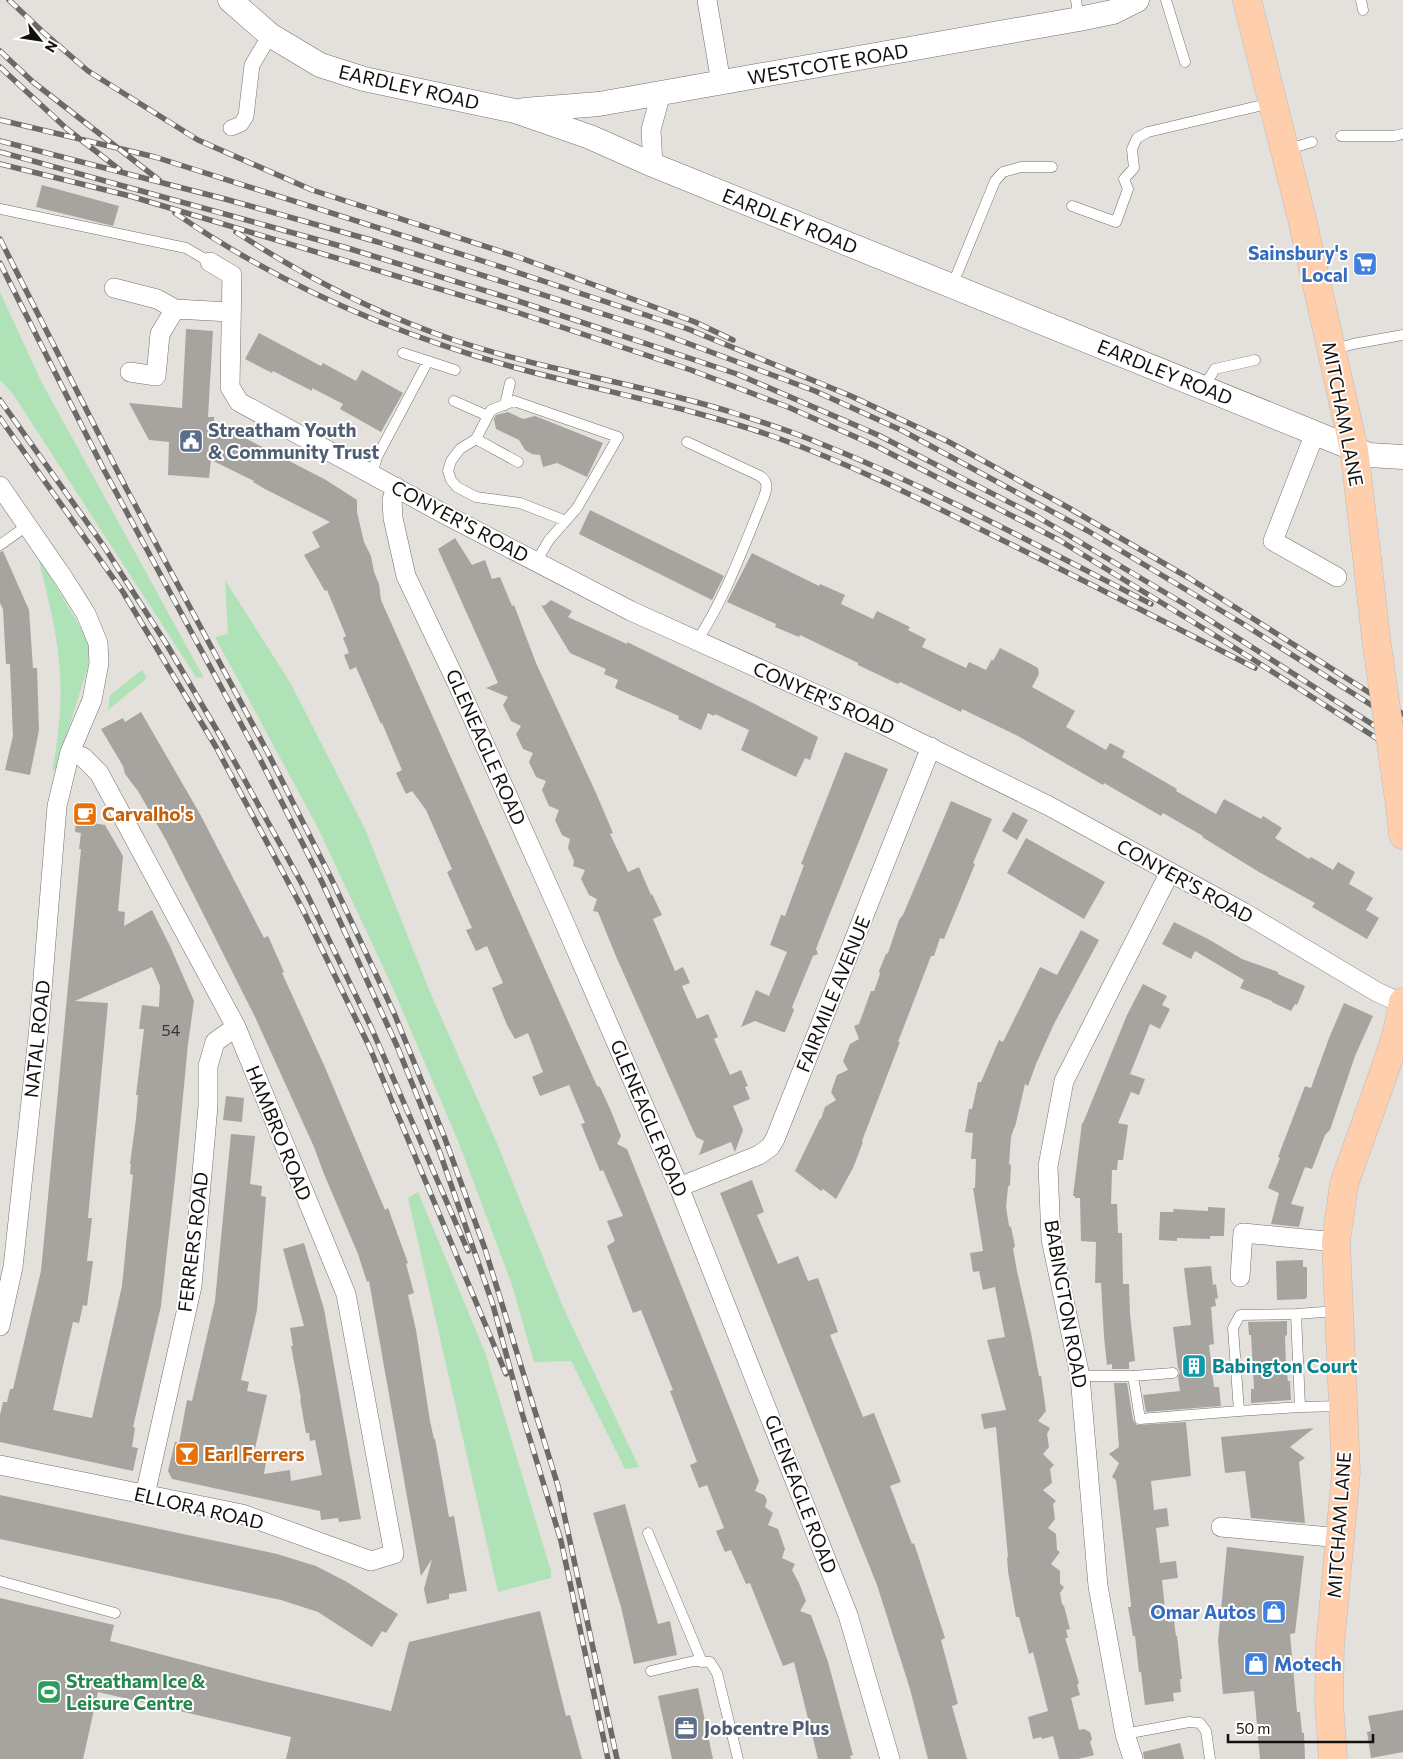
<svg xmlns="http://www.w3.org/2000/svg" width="1403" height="1759" font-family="Commissioner,sans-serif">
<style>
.green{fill:#b0e2b8}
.building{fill:#a7a39f;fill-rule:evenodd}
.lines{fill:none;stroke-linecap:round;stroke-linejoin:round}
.service-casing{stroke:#74706c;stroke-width:11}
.pedestrian-casing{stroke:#74706c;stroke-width:16}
.minor-casing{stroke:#74706c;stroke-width:20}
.tertiary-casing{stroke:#74706c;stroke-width:25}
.primary-casing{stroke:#bdbcbc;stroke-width:29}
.service{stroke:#fff;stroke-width:10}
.pedestrian{stroke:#fff;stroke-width:15}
.minor{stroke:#fff;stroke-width:19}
.tertiary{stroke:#fff;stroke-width:24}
.primary{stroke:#fecead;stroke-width:28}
.rail-casing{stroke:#6c6a67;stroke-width:5.5}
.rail{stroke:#fff;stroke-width:4;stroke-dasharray:11;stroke-linecap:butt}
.primary-bridge-casing{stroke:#bdbcbc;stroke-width:29;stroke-linecap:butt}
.primary-bridge{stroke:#fecead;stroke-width:28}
.labels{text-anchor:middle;stroke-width:4;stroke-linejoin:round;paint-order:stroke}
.number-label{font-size:16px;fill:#383634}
.street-label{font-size:19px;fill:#131110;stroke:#fff}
.shop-label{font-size:19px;font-weight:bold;fill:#366cbe;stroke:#fff;text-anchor:end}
.service-label{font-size:19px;font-weight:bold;fill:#4e5e75;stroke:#fff;text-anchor:start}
.food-label{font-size:19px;font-weight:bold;fill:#c56008;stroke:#fff;text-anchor:start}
.culture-label{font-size:19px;font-weight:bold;fill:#0d838f;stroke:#fff;text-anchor:start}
.leisure-label{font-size:19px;font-weight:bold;fill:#27864d;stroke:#fff;text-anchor:start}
</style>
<rect width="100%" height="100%" fill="#e4e0db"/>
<path class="green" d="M0,292L41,381L204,678L196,677L13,394L0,380Z
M38,556L92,647L87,670L56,768L52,772C59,736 63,698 59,661C56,626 46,591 38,556Z
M225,580L291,684L365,829L430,992L496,1141L563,1307L639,1467L625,1469L571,1361L534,1362L512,1285L458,1141L392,986L317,826L215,637L228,634Z
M142,670L147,678L108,710L110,695Z
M418,1192L485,1352L551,1571V1578L498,1592L408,1198Z"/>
<path class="building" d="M42,185L119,206L113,226L36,207Z
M186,329L213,331L208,417H214V422L326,480L357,500V512L364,542L371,556L374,572L379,584L381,600L597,1086L600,1087L611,1111L621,1136L617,1144L627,1149L759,1481L755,1491L764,1495L767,1500L765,1507L773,1513L768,1525L778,1529L785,1549L782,1558L795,1564L792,1570L799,1583L806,1601L800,1611L811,1615L828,1662L853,1755L850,1756L851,1759H818L794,1662L783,1666L750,1583L746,1584L731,1550L725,1552L721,1543L716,1531L724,1528L707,1485L699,1488L694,1475L690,1465L697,1462L670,1391L673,1390L641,1310L633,1313L607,1246L615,1241L607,1221L623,1216L603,1170L600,1171L581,1124L585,1123L569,1085L540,1096L532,1077L543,1072L528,1033L515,1039L507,1025L492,988L503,983L487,946L476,951L466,930L472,928L447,872L452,869L426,810L412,791L406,794L396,773L402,770L382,723L381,724L356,667L350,670L344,655L349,653L343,638L346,636L327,590L325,591L304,555L320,547L312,532L330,522L265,489L253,482L254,481L211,460L209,478L168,475L169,442L149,440L129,403L182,408Z
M259,333L321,366L323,363L356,381L362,370L403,393L381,432L340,409L343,404L312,388V391L273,371L272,373L245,359Z
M508,412L523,419L535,416L603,443L587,477L557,463L543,467L540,455L532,454L525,450L519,440L496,429L494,419L496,415Z
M590,510L724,576L712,600L579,534Z
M455,538L472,565L485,560L492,579L500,577L512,606L514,605L536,663L596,793L613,833L610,834L628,872L639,867L651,895L652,894L662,915L653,919L675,971L683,967L690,983L682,986L697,1019L708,1014L718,1037L714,1039L730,1075L741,1070L748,1086L745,1087L750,1099L733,1106L743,1130L735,1152L731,1142L699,1155L704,1141L696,1137L615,954L598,912L593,911L597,899L589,895L581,879L585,870L573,866L574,861L568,848L570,839L562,835L555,820L559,810L549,806L542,790L546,781L536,777L529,762L533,753L523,749L516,734L521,726L511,721L503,705L508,697L486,688L498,683L438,549Z
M3,551L29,610L33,668H37L39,730L30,775L5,770L13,736L10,664H6L3,609L0,603V552Z
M752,553L819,586L820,584L845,595L841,604L873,619L877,611L910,627L908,630L926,639L922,647L966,668L969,662L986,670L992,659L993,661L1000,648L1029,663L1038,668L1039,674L1032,687L1075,711L1066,727L1106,750L1110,743L1125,751L1122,757L1177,789L1176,791L1216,814L1224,799L1261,819L1263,816L1282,828L1275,838L1309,859L1311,857L1333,870L1338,862L1355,872L1349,884L1373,898L1366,910L1379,918L1367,939L1312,907L1315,903L1259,872L1202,837L1203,836L1163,813L1161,816L1104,783L1103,785L1018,736L962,709L961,712L900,682L898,684L858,665V663L800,635L799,637L775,627L776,624L727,602Z
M551,600L572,611L568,617L627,644V642L755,704L818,737L810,760L805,758L796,777L741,750L749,730L715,714L714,716L708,713L701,730L678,719L679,716L615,688L618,680L604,674L606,669L570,653L541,605L544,606Z
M141,712L200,814L264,938L268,936L284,972L282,973L324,1065L385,1210L388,1208L408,1263L406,1264L414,1293L408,1295L416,1330L430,1421L434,1439H435L449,1517L454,1516L467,1591L449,1594V1599L427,1604L424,1589L432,1559L421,1576L369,1281L367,1282L358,1254L324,1174L314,1147L255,1017L166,840L138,791L125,774L123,766L101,729L123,718L125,722Z
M845,752L888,769L826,923L816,949L818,954L813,956L792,1007L794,1010L785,1032H783L755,1021L741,1027L756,990L769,996L787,952L770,945L781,915L785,916L804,865L801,864Z
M951,801L992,819L973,863L975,864L944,939L940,938L934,956H931L898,1042H900L862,1141L863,1142L853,1168L836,1199L823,1189L821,1191L795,1171L820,1119H821L825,1107L836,1100L831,1092L837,1075L848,1070L843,1061L850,1044L859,1039L854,1026L859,1024L871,991H874L880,974L879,971L886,954L888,953L899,920L903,915Z
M78,803L94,805L93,823L105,825L123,856L118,911L125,912L124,926L152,910L170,946L194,1001L188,1044L176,1169L161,1306L133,1427L135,1428L132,1447L138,1448L133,1471L0,1442V1415L3,1402H7L10,1389H13L41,1271L81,849H79L81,833L75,832ZM152,967L160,986L159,1007L142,1005L139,1029H144L136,1095H138L136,1119L130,1164H131L130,1174L133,1175L122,1286L92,1418L53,1410L73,1322L79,1323L83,1305L87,1306L93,1261H87L92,1218H88L108,1003L75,1001Z
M1013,812L1028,820L1017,840L1002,831Z
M1026,838L1105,882L1084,919L1007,873Z
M1174,922L1208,939L1242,959L1278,972V974L1305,986L1297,1005L1295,1004L1291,1011L1272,1002V1001L1240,988L1244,980L1195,951L1191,959L1162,944Z
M1081,930L1099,940L1054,1024L1036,1064L1028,1086L1025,1084L1015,1127L1014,1128L1011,1137L1009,1164L1011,1165L1010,1185L1008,1187L1006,1207L1009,1226L1011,1227L1013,1237L1015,1246L1013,1249L1017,1271L1031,1333L1039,1376H1041L1046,1411L1038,1421L1050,1428L1047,1434L1049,1447L1043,1454L1054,1465L1050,1469L1052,1483L1043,1490L1056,1501L1053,1504L1055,1519L1048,1528L1056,1534L1057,1550L1060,1552L1051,1564L1060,1571V1584L1064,1587L1060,1593L1062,1604L1064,1606L1070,1629L1066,1630L1068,1638H1065L1079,1683L1077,1685L1080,1695L1071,1698L1079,1730L1084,1729L1090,1732L1092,1739L1090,1742L1094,1755L1078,1759H1059L1053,1736L1042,1739L1041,1737L1033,1739L1028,1717L1048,1711L1033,1652L1029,1654L1019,1617H1016L1008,1571L1007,1557H1008L996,1427L984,1429L981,1414L1006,1410L987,1340L1005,1337L995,1287L983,1290L979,1271L973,1272L970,1253L983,1251L973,1188H975L976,1159H971L973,1133L965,1132L969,1109H972L978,1082H981L999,1040L1003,1042L1040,967L1057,975Z
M1143,984L1167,996L1162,1005L1170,1009L1160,1029L1150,1024L1130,1074L1145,1079L1139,1095L1131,1092L1118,1123L1128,1125L1123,1160H1118L1117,1170H1112L1111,1204H1117L1118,1233H1122L1123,1284H1129L1130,1314L1135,1361L1129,1362V1369H1112V1364L1107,1365L1104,1337L1101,1283H1095L1096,1242L1081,1241L1080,1198H1075V1196H1073L1082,1123H1083L1127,1015Z
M1344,1003L1373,1016L1355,1056L1330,1130L1325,1135L1312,1169L1305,1167L1291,1204L1304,1207L1299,1227L1271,1224L1279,1193L1268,1188L1280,1158L1278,1157L1305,1086L1311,1088L1329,1038Z
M226,1096L244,1098L242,1122L223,1120Z
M231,1134L255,1136L250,1184L262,1186L261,1196L266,1197L257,1310L241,1380L249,1382L247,1391L267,1395L254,1453L267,1456L264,1474L290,1470L291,1481L322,1475L315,1440L310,1441L309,1433H306L300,1399H301L291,1346H293L290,1328L304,1326L283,1249L304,1243L324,1309L361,1519L339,1522L338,1518L321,1520L320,1511L172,1479L168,1471L175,1442L179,1443L187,1400L192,1401L215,1301Z
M752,1180L764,1212L757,1215L778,1264L798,1256L808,1281L818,1278L838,1332L830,1335L863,1417L874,1413L901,1482L890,1486L912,1544L914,1543L945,1638L941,1640L958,1704L952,1706L967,1759H928L910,1689L877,1585L720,1193Z
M1208,1207L1225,1208L1224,1236H1210V1239L1177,1238V1241L1159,1240L1160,1212H1174L1173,1209L1208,1211Z
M1303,1260V1267H1307V1297L1305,1299L1277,1300L1276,1261Z
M1211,1266L1213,1285L1216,1284L1218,1298L1215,1299L1216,1306L1211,1307L1214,1344L1209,1345L1214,1387H1219L1221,1406L1146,1412L1143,1395L1180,1391L1178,1377L1180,1372L1178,1368L1173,1327L1191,1325L1184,1268Z
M1287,1321V1335L1285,1336L1286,1366L1288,1381H1290L1291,1400L1251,1403V1389H1254L1251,1335H1249L1248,1322Z
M1114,1383H1127L1133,1420L1137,1425L1186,1422L1191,1476L1151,1481L1154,1510L1167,1508L1168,1518L1169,1526L1156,1528L1160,1563L1176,1561L1177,1571L1178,1578L1162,1580L1165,1610L1166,1609L1168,1622L1174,1621L1176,1636H1177L1182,1679H1180L1181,1692L1173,1693L1174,1701L1145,1705L1141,1672H1139L1135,1636H1133L1128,1607H1131V1604L1116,1480L1112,1477L1119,1463L1109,1454L1119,1447Z
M1314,1428L1290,1447L1305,1458L1299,1462L1305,1523L1251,1518L1245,1471L1225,1473L1221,1437Z
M0,1495L277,1554L316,1566L347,1582L398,1614L386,1633L382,1631L372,1647L318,1612L281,1600L0,1539Z
M625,1504L658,1624L670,1621L677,1655L634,1664L621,1607L593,1513Z
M1227,1547L1304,1556L1295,1633L1290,1634L1297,1712H1300L1302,1733H1304L1305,1759H1260L1254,1691L1223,1694L1218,1641Z
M0,1598L114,1625L110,1641L263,1681L391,1711L409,1642L540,1611L566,1716L570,1715L582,1759H286L291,1737L98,1692L83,1759H0Z
M698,1688L713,1759H672L658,1696Z
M1403,1710V1752L1371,1758L1367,1732L1371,1731L1368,1716Z
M1180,1743L1184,1759H1144L1143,1752Z"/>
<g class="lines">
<defs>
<path id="service" d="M1076,0L1079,19
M1166,0L1185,62
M1361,0L1363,10
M1341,136H1394L1403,134
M1285,150L1312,142
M1072,206L1116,222L1128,189L1124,179L1134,168L1132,149L1137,138L1148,132L1271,103
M0,209L186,248L210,262
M952,286L995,181L1003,172L1021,167H1052
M1332,350L1353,344L1403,335
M403,353L455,370
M1203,388L1215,369L1255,360
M454,401L488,416
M505,405L510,383
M476,439L518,462
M687,442L760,476C769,482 767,488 764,497C744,546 726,596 697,641
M372,474L377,457L428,361
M0,545L28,525
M536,562L549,540L577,508L618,437L514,401L491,410L476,439L460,449L451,461L448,471L451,480L457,487L476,497L520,503L566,521
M1080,1376H1133L1173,1373
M1133,1376L1140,1419L1239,1411L1233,1328L1240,1315L1296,1314
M1300,1407L1296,1314L1337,1311
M1239,1411L1300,1407L1343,1406
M648,1533L702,1662
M0,1581L115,1613
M651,1671L694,1661L710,1662L717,1673L738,1759
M1125,1734L1189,1722L1200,1723L1206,1731L1210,1759"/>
<path id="pedestrian" d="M231,128L241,124L246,116L252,65L270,35"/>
<path id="minor" d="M707,0L721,83
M653,165L651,130L661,93
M210,262L232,275L230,387L239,402L446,515L631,611L880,723L1049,806L1243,912L1377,992L1403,1004
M114,288L157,299L175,309L230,312
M130,372L156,376L160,334L175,309
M1315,433L1273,541L1337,577
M0,486L64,579L86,614L98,643L99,663L92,700L70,752L57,806L39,1027L13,1267L0,1326
M396,487L392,500L393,518L406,576L457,683L561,915L679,1187L848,1615L890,1759
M679,1187L759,1155L770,1147L775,1139L931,747
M1240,1277L1243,1233L1336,1242
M0,1465L242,1514L371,1561L394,1554L346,1294L236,1027L99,773L83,757L70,752
M145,1495L192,1286L208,1106V1066L215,1042L236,1027
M1221,1527L1341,1538
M1133,1759L1125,1734L1098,1586L1080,1376L1051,1239L1048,1166L1064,1081L1170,872"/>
<path id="tertiary" d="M230,0L270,35L320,65L364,79L515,111L590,137L653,165L1315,433L1369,455L1403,457
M524,110L599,104L1079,19L1113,12L1137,0"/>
<path id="primary" d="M1247,0L1302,219L1354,450L1367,558
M1401,813L1403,835
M1333,1759L1329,1702L1330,1646L1346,1472L1336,1242L1344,1184L1389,1058L1397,1033L1403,1002"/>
</defs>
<use href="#service" class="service-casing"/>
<use href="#pedestrian" class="pedestrian-casing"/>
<use href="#minor" class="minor-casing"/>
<use href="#tertiary" class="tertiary-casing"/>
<use href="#primary" class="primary-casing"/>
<use href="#service" class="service"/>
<use href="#pedestrian" class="pedestrian"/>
<use href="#minor" class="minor"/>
<use href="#tertiary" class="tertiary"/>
<use href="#primary" class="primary"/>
<defs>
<path id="rail" d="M9,0L43,32L88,71L198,140L312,190L518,257L695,322L733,340
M0,51L33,82L159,180
M0,67L67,129L120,170
M0,120L155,157L492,264L688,329L851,396L949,442L1069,508L1189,578L1403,714
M0,141L225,199L378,242L644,327L815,391L903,431L1088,531L1240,622L1403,725
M0,152L344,247L512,299L737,374L878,435L1036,516L1186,605L1403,744
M0,164L130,196L516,312L691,370L788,407L876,446L1059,540L1224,641L1403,755
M175,213C278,284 392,333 513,367C600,391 689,407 775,437C851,464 924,501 996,537C1083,580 1169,624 1255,668
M236,232C305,277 377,314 454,340C546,371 642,384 734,413C761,422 788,430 814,441C930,487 1040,547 1151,604
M0,239L126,488L268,753L331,878L394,1013L444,1136L485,1249L558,1486L617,1759
M0,263L104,470L261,761L321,880L397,1046L440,1153L493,1305L522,1413L561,1541L608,1759
M0,400L103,545L167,645L222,739L302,884L371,1027L468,1251
M0,418L123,592L216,747L303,910L369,1046L506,1374"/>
</defs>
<use href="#rail" class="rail-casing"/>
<use href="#rail" class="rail"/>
<defs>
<path id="primary-bridge" d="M1367,558L1376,638L1401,813"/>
</defs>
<use href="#primary-bridge" class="primary-bridge-casing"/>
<use href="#primary-bridge" class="primary-bridge"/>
</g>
<defs>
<symbol id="supermarket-square" viewBox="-11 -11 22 22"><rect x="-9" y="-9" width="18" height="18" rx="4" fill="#3f7fe0" stroke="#fff"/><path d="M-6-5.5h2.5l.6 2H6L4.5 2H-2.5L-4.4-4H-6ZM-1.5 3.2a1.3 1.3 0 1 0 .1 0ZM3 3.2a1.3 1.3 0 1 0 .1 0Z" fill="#fff"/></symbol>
<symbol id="civic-square" viewBox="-11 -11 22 22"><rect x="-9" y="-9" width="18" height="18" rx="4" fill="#5c6f8a" stroke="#fff"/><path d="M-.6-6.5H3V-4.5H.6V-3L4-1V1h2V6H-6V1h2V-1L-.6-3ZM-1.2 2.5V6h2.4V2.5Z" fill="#fff"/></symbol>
<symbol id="cafe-square" viewBox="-11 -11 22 22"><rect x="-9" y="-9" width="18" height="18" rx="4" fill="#e8710a" stroke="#fff"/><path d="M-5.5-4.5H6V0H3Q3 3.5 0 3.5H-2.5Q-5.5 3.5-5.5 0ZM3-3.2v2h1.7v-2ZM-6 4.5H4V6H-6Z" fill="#fff"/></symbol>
<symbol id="building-square" viewBox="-11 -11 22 22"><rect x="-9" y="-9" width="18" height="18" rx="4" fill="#0f9aa8" stroke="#fff"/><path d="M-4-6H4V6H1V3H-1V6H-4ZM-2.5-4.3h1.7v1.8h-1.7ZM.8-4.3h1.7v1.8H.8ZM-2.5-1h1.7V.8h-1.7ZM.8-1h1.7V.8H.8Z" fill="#fff"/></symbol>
<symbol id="bar-square" viewBox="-11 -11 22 22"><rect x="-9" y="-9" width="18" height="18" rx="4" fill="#e8710a" stroke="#fff"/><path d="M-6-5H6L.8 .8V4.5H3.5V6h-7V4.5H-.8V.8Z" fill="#fff"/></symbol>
<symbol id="shop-square" viewBox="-11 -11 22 22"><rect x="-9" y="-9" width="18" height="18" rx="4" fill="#3f7fe0" stroke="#fff"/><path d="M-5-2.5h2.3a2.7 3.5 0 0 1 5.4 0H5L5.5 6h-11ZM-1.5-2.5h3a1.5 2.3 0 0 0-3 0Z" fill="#fff"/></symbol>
<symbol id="stadium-square" viewBox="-11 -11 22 22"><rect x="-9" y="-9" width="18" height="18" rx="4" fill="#2e9e5b" stroke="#fff"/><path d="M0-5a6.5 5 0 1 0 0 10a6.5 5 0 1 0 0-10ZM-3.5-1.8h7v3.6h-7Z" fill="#fff"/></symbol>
<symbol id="office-square" viewBox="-11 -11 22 22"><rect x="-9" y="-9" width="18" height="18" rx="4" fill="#5c6f8a" stroke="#fff"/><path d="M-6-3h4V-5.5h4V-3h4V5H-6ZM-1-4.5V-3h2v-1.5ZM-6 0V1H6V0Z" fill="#fff"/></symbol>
</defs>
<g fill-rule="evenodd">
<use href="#supermarket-square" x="1351" y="250" width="28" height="28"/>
<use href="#civic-square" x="177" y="427" width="28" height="28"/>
<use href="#cafe-square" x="71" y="800" width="28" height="28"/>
<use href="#building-square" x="1180" y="1352" width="28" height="28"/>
<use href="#bar-square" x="173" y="1440" width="28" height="28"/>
<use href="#shop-square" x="1260" y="1598" width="28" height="28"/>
<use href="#shop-square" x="1242" y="1650" width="28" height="28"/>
<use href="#stadium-square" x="35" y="1678" width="28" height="28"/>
<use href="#office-square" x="672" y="1714" width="28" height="28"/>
</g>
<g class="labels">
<g class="number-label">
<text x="171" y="1036">54</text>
</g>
<g class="street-label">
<text transform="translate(828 64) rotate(-10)" y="7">WESTCOTE ROAD</text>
<text transform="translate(409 87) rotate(13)" y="7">EARDLEY ROAD</text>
<text transform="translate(790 221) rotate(22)" y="7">EARDLEY ROAD</text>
<text transform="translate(1165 372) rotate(22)" y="7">EARDLEY ROAD</text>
<text transform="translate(1343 414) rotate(79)" y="7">MITCHAM LANE</text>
<text transform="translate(460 521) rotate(28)" y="7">CONYER'S ROAD</text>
<text transform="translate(824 698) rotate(24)" y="7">CONYER'S ROAD</text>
<text transform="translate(486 747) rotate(66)" y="7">GLENEAGLE ROAD</text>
<text transform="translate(1185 881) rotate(29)" y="7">CONYER'S ROAD</text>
<text transform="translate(833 994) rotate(-68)" y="7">FAIRMILE AVENUE</text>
<text transform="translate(37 1039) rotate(-84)" y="7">NATAL ROAD</text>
<text transform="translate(649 1118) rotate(67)" y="7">GLENEAGLE ROAD</text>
<text transform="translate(279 1133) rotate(68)" y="7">HAMBRO ROAD</text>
<text transform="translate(193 1242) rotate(-83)" y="7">FERRERS ROAD</text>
<text transform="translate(1066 1304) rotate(80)" y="7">BABINGTON ROAD</text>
<text transform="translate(801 1494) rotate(69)" y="7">GLENEAGLE ROAD</text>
<text transform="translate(199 1508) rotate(13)" y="7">ELLORA ROAD</text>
<text transform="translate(1339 1525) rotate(-86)" y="7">MITCHAM LANE</text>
</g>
<g class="shop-label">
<text x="1348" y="260">Sainsbury's<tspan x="1348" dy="22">Local</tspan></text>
<text x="1256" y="1619">Omar Autos</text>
<text x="1274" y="1671" text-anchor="start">Motech</text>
</g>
<g class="service-label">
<text x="208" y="437">Streatham Youth<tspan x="208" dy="22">&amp; Community Trust</tspan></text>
<text x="704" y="1735">Jobcentre Plus</text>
</g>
<g class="food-label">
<text x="102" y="821">Carvalho's</text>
<text x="204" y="1461">Earl Ferrers</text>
</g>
<g class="culture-label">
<text x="1212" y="1373">Babington Court</text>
</g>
<g class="leisure-label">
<text x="66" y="1688">Streatham Ice &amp;<tspan x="66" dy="22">Leisure Centre</tspan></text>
</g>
</g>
<g transform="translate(40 40) rotate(120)" stroke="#ffffff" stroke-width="4" paint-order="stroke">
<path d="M0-4L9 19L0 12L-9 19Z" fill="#131110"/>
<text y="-8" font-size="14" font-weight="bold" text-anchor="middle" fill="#131110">N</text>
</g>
<path d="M1228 1734v8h145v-8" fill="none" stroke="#131110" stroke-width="2.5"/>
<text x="1236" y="1734" font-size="15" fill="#131110" stroke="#ffffff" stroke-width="4" paint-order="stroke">50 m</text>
</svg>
